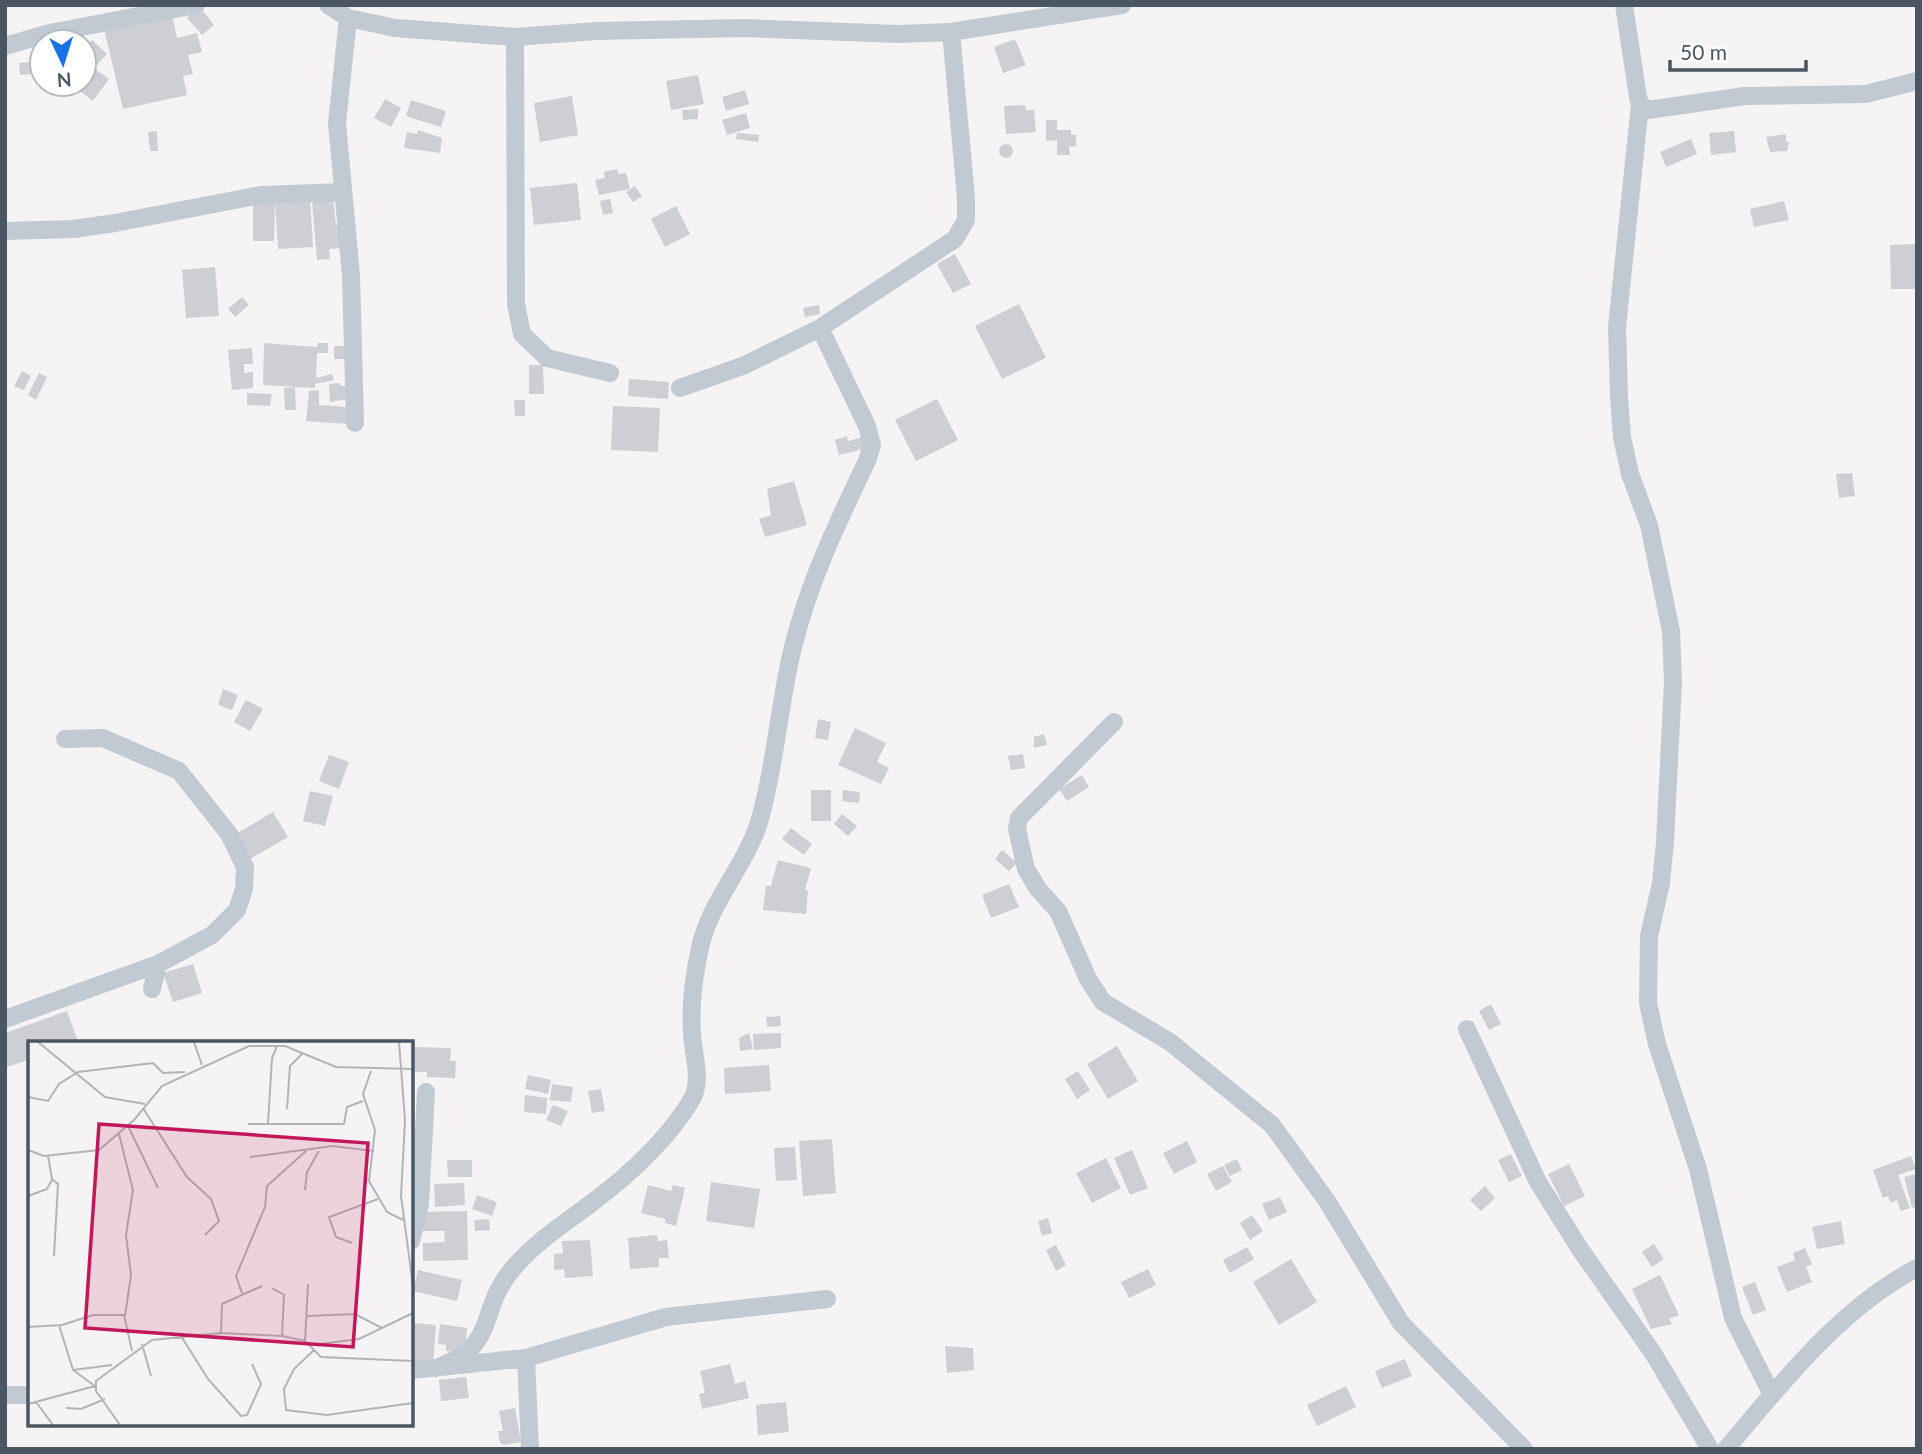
<svg xmlns="http://www.w3.org/2000/svg" width="1922" height="1454" font-family="Lato,sans-serif">
<style>
.building{fill:#cdcfd5}
.lines{fill:none;stroke-linecap:round;stroke-linejoin:round}
.street{stroke:#c1cad2;stroke-width:18}
.inset-road{fill:none;stroke:#b1b4b9;stroke-width:2}
.view{fill:#c2185b;fill-opacity:0.15;stroke:#c2185b;stroke-width:3.5}
.inset-edge{fill:none;stroke:#4a5661;stroke-width:3.5}
</style>
<rect width="100%" height="100%" fill="#f5f3f3"/>
<path class="building" d="M200,7L214,25L202,35L187,18Z
M172,14L177,38L197,33L202,52L188,55L193,74L183,76L187,95L123,109L104,29Z
M1015,39L1026,65L1003,73L994,47Z
M92,40L107,54L96,66L84,54V48Z
M42,61V73L20,75L19,63Z
M84,61L109,79L93,101L71,84H84Z
M698,75L704,104L671,110L666,81Z
M745,90L749,104L726,111L722,97Z
M572,96L578,135L540,142L534,103Z
M385,99L401,108L391,127L374,118Z
M411,100L446,111L441,127L406,116Z
M1025,105L1026,110H1034L1036,132L1006,134L1004,106Z
M698,109V119L683,120L682,110Z
M746,113L750,128L727,135L722,120Z
M1046,120H1057V130H1071V135H1076V146L1069,147L1070,155H1057V140L1046,141Z
M418,130L442,138L440,153L404,148L407,132L417,134Z
M157,131L158,151H150L148,132Z
M1734,131L1736,152L1711,155L1709,133Z
M737,133L759,135L758,142L736,139Z
M1786,134V142H1789L1787,151L1770,152L1766,137Z
M1691,139L1697,154L1666,167L1660,152Z
M999 151a7 7 0 1 1 14 0a7 7 0 1 1-14 0Z
M617,169L618,174L626,173L630,189L599,195L595,180L605,178L604,172Z
M577,183L581,220L534,225L530,188Z
M635,186L642,196L633,202L626,192Z
M310,198L313,247L278,249L275,200Z
M333,199L336,225L343,224L345,248L329,249L330,259L317,260L312,201Z
M610,199L613,213L603,215L600,201Z
M253,201H275L274,241H253Z
M1784,201L1789,220L1754,227L1750,209Z
M676,206L690,234L665,247L651,219Z
M1917,244V289H1891L1890,245Z
M955,254L971,284L953,293L937,264Z
M215,267L219,316L186,318L182,270Z
M242,297L249,305L235,317L228,309Z
M1019,304L1046,358L1002,379L975,326Z
M819,305L820,314L805,317L803,308Z
M264,343L317,347L318,343H328V353H317L316,378L332,374L334,380L315,384V388L263,385Z
M334,346H362V359H334Z
M252,348L253,364H244V373L253,372V388L232,390L228,350Z
M529,365H543L544,394H529Z
M22,371L31,376L24,390L14,386Z
M39,373L47,377L36,400L28,395Z
M629,379L669,382L668,399L628,396Z
M340,383L341,386H350L349,399L330,402L329,384Z
M295,387L296,410H285L284,388Z
M319,390V405L348,407L347,424L306,421L309,391Z
M247,393L272,394L270,406L247,405Z
M937,399L958,440L916,461L895,420Z
M514,400H525V416H515Z
M613,406L660,408L658,452L611,450Z
M872,435L875,446L839,455L835,440L847,436L848,441Z
M1852,473L1855,496L1839,498L1836,474Z
M794,481L807,525L765,537L759,519L771,515L767,489Z
M223,689L238,695L232,710L218,705Z
M246,700L263,709L250,731L234,722Z
M818,719L831,722L828,740L815,738Z
M855,728L886,743L877,762L889,768L881,784L838,765Z
M1044,734L1047,745L1034,748V737Z
M1023,754L1025,768L1011,770L1008,756Z
M329,755L349,762L339,789L319,781Z
M1082,775L1089,787L1067,801L1059,789Z
M811,790H831V821H811Z
M843,790L860,792L859,803L842,801Z
M310,791L333,796L325,826L303,821Z
M273,812L288,837L248,860L234,835Z
M842,814L857,826L848,836L834,824Z
M791,828L812,844L804,855L782,839Z
M1002,850L1017,863L1009,871L995,859Z
M778,860L811,868L805,890L808,891L806,914L763,910L766,886H771Z
M1009,884L1019,907L991,918L982,895Z
M193,964L202,993L173,1002L163,973Z
M1491,1004L1501,1024L1489,1030L1479,1011Z
M67,1011L78,1041L30,1043V1059L5,1068V1033Z
M780,1016L781,1026L767,1027L766,1017Z
M749,1033L753,1049L740,1051L739,1038Z
M781,1033V1048L754,1050L753,1034Z
M1117,1046L1138,1081L1108,1099L1087,1064Z
M411,1047L451,1048L450,1061H456L455,1078L427,1077V1072H411Z
M769,1065L771,1091L725,1094L724,1068Z
M1078,1071L1090,1090L1077,1099L1065,1079Z
M528,1075L551,1080L548,1094L525,1089Z
M552,1084L573,1087L571,1102L550,1100Z
M601,1089L605,1111L592,1113L588,1091Z
M525,1095L547,1098L546,1114L524,1112Z
M553,1105L568,1111L561,1126L546,1120Z
M832,1139L836,1193L803,1196L799,1141Z
M1187,1141L1197,1162L1174,1174L1163,1153Z
M795,1147L797,1180L776,1181L774,1148Z
M1132,1150L1148,1188L1130,1195L1114,1158Z
M1511,1154L1522,1176L1509,1182L1498,1160Z
M1911,1156L1916,1169L1898,1175L1910,1208L1901,1211L1897,1200L1891,1203L1888,1196L1883,1198L1873,1170Z
M1106,1158L1121,1188L1092,1203L1076,1173Z
M1237,1159L1242,1170L1230,1176L1224,1165Z
M447,1160H472V1177H448Z
M1569,1164L1585,1196L1564,1206L1548,1174Z
M1223,1166L1232,1182L1216,1191L1207,1174Z
M1917,1174V1206L1912,1208L1904,1177Z
M711,1182L760,1189L754,1228L706,1221Z
M464,1183L465,1205L435,1207L434,1184Z
M648,1185L671,1191L673,1185L685,1188L676,1226L665,1223V1219L641,1213Z
M1485,1186L1495,1198L1481,1211L1470,1200Z
M477,1195L497,1202L492,1216L472,1209Z
M1280,1197L1287,1212L1269,1220L1262,1204Z
M467,1211L468,1260L423,1261V1243L445,1242L444,1231H423V1212Z
M1252,1215L1263,1231L1250,1240L1240,1223Z
M1048,1218L1052,1233L1042,1236L1038,1221Z
M489,1219L490,1230L475,1231L474,1220Z
M1841,1221L1845,1244L1817,1249L1812,1227Z
M657,1235L658,1241L667,1240L669,1258H659V1267L630,1269L628,1238Z
M590,1240L593,1276L565,1278L564,1269L554,1270V1254L563,1253L562,1241Z
M1654,1244L1664,1259L1652,1267L1642,1252Z
M1056,1245L1066,1265L1056,1271L1046,1250Z
M1247,1247L1254,1259L1230,1273L1223,1260Z
M1805,1248L1812,1264L1806,1267L1812,1282L1787,1292L1777,1267L1795,1260L1793,1253Z
M1291,1259L1317,1302L1279,1325L1253,1282Z
M1148,1269L1156,1285L1129,1298L1121,1282Z
M418,1270L462,1280L457,1301L413,1291Z
M1660,1275L1679,1315L1669,1319L1672,1324L1651,1329L1632,1289Z
M1755,1282L1766,1310L1753,1315L1742,1287Z
M413,1323L436,1325L433,1365L411,1363Z
M440,1324L467,1328L465,1353L446,1351V1345L438,1344Z
M945,1346L973,1348L974,1370L947,1373Z
M1405,1359L1412,1376L1382,1388L1375,1371Z
M730,1364L735,1384L745,1381L749,1398L702,1409L699,1394L705,1393L700,1371Z
M466,1377L469,1398L441,1401L439,1380Z
M1346,1386L1356,1407L1317,1426L1307,1405Z
M786,1402L789,1432L758,1435L756,1405Z
M515,1408L521,1442L504,1445L500,1443L498,1431H503L499,1411Z"/>
<g class="lines">
<path class="street" d="M328,5L348,18L395,28L515,37L597,31L745,28L898,34L951,32L1122,5
M1624,5L1638,97L1640,104L1648,110L1745,96L1866,94L1917,81
M348,18L337,123L351,275L355,423
M515,37L516,304L522,334L547,358L610,373
M5,46L50,33L196,5
M1640,104L1617,327L1619,397L1622,437L1630,474L1649,525L1671,631L1673,682L1665,842L1661,883L1649,936L1648,1003L1657,1044L1698,1169L1733,1318L1772,1395
M5,231L74,229L115,223L261,195L343,192
M680,388L745,365L820,328L955,239L966,220V198L951,32
M1114,722L1019,818L1017,829L1026,869L1038,889L1058,911L1088,979L1103,1002L1170,1042L1272,1125L1327,1201L1401,1323L1524,1449
M152,989L158,964
M5,1019L158,964L212,935L237,910L244,889L245,867L229,834L179,771L103,738L65,739
M1467,1029L1538,1182L1580,1249L1653,1353L1710,1449
M411,1241L420,1204L426,1092
M526,1358L530,1449
M436,1368C502,1345 475,1309 516,1265C537,1241 564,1224 589,1205C628,1176 667,1141 692,1099C703,1080 692,1052 692,1032C690,1004 694,975 700,948C710,900 747,865 760,819C776,762 779,704 793,647C810,579 837,524 867,461L872,445L867,426L820,328
M411,1370L526,1358L666,1317L827,1299
M5,1395H30
M1726,1449C1781,1384 1840,1308 1917,1268"/>
</g>
<g transform="translate(28 1041)">
<rect width="385" height="385" fill="#f5f3f3"/>
<path class="inset-road" d="M10,1L77,56L117,63M166,1L174,24M371,1L377,79L373,155L385,245M343,30L335,53L347,89L341,140L359,171L375,179M0,56L20,60L31,43L50,31L125,22L135,32L157,31M115,67L159,136L183,158L191,180L177,194M259,68L262,25L275,12M240,82L244,17L249,5M220,83H316L319,66L335,60M100,85L130,147M91,93L105,149L98,194L103,234L97,275M0,109L16,115L71,109L106,79L134,45L221,5H257L308,26L385,28M20,115L24,138L30,143L26,215M222,116L305,105L346,110M277,149L279,131L291,110M0,155L19,148L24,139M324,202L308,196L301,176L350,158M244,247L256,254L254,295M214,252L208,235L237,166L239,145L278,110M279,275L327,273L354,287M0,286L34,284L65,274H96L104,310M193,292L194,263L234,245M153,295L180,338L213,375L219,374L233,343L224,323M277,300L280,243M114,303L123,335M284,304L331,298L385,272M286,309L266,328L256,348L258,369L299,374L385,362M45,329L84,324M8,361L25,384M0,363L67,345L45,329L31,284M38,367L53,368L77,358M92,384L68,350V340L124,299L193,292L254,295L277,300L293,316L385,320"/>
<path class="view" d="M71,83L340,102L325,306L57,287Z"/>
<rect width="385" height="385" class="inset-edge"/>
</g>
<rect width="1922" height="1454" fill="none" stroke="#4a5661" stroke-width="14"/>
<g transform="translate(63 63) rotate(176)"><circle r="33" fill="#ffffff" stroke="#b7bbc0" stroke-width="2"/>
<path d="M0-5L12 26L0 18L-12 26Z" fill="#1a73e8"/>
<text y="-10" font-size="19" font-weight="bold" text-anchor="middle" fill="#4a5661">N</text>
</g>
<path d="M1670 60v10h136v-10" fill="none" stroke="#4a5661" stroke-width="3.5"/>
<text x="1680" y="60" font-size="21" fill="#4a5661" stroke="#ffffff" stroke-width="5" paint-order="stroke">50 m</text>
</svg>
